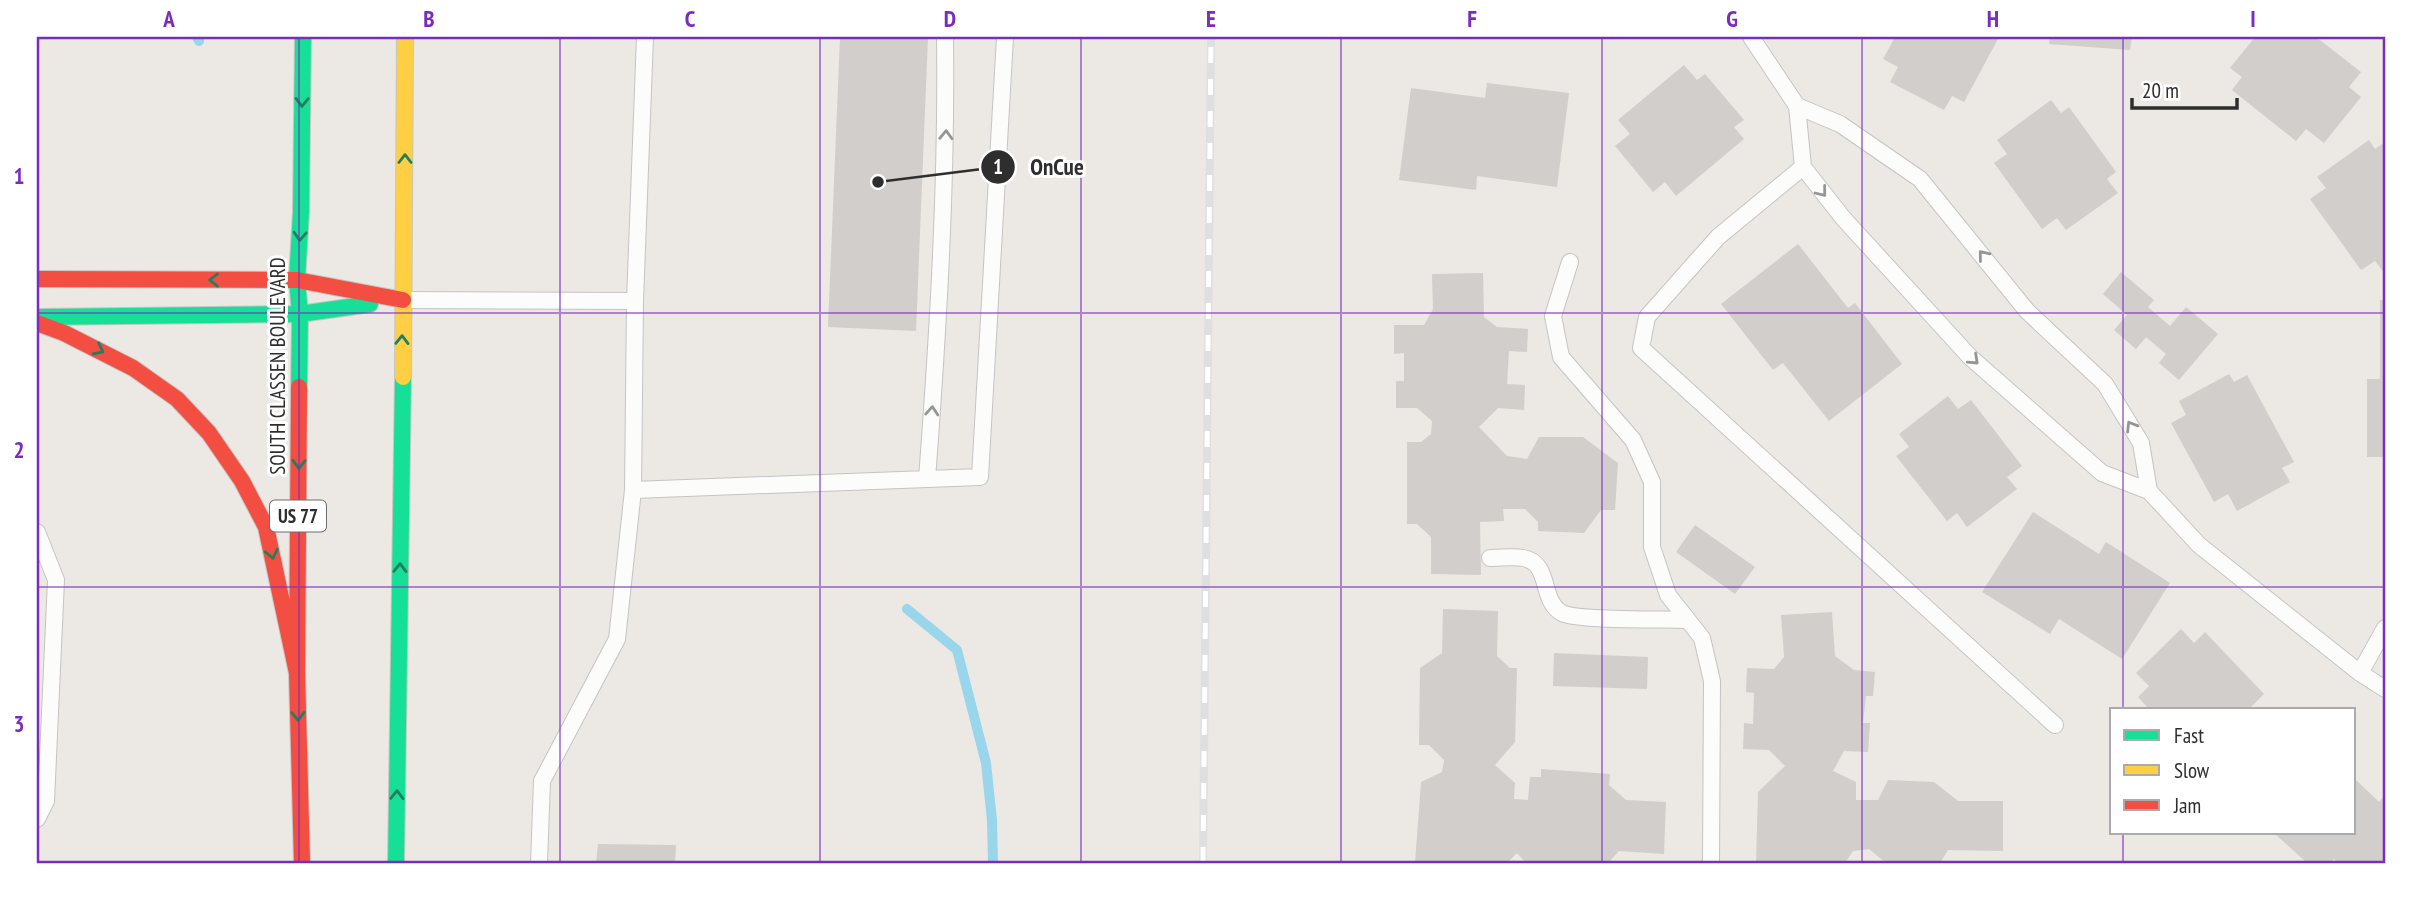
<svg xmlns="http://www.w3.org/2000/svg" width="2422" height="900" font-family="'PT Sans Narrow',sans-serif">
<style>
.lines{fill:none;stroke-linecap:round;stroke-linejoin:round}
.stream{stroke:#99d6ec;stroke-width:10}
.building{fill:#d1cecb}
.lane-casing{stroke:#c5c4c5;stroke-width:18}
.fast-casing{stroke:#c6c5c4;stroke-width:18}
.slow-casing{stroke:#c6c5c4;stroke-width:18}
.jam-casing{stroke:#c6c5c4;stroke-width:18}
.lane{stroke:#fcfcfb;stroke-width:16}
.fast{stroke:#16e098;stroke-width:16}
.slow{stroke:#ffcf43;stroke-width:16}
.jam{stroke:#f24e42;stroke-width:16}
.rail-casing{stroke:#dfdfe1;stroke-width:8}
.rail{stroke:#fff;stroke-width:5;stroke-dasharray:16;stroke-linecap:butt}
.oneway{stroke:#237e5e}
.oneway2{stroke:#959594}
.grid{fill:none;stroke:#7b2cbf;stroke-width:2;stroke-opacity:0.55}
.labels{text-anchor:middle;stroke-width:6;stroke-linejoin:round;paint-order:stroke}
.shield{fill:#fff;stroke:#6d6d6d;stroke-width:2}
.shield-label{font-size:19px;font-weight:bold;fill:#2e2e2e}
.street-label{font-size:21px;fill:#2e2e2e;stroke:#fff}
.leader{fill:none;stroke:#2e2e2e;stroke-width:2.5}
.callout-dot{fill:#2e2e2e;stroke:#fff;stroke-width:2.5}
.mark-label{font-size:21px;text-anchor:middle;font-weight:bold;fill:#fff}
.callout-label{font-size:23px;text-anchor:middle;font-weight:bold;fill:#2e2e2e;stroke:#fff;stroke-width:6;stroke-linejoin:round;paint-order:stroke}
.neatline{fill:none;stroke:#7b2cbf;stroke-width:2.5}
.grid-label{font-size:23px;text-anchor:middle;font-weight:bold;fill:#7b2cbf}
</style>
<rect width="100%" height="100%" fill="#ece8e4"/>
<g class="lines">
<path class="stream" d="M197,37L199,41
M907,609L957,650L986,763L992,820L993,863"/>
</g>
<path class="building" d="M840,37H928L916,331L828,327Z
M1895,37H1999L1964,102L1952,96L1944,110L1890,82L1898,67L1883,59Z
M2050,37H2132L2130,50L2049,44Z
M2255,37H2316L2361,72L2349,87L2361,97L2324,143L2306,129L2296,141L2232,90L2242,77L2230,68Z
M1684,65L1697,80L1705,74L1744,120L1734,127L1744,139L1676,196L1665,182L1653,192L1615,146L1630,134L1618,120Z
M1487,83L1569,93L1557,187L1477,176L1476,190L1399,180L1411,88L1485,98Z
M2051,100L2061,113L2069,107L2116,172L2107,179L2118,193L2066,230L2057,218L2042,229L1994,163L2007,154L1997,140Z
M2369,140L2375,149L2385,142V274L2375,261L2361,270L2310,199L2326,188L2317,177Z
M1798,244L1848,308L1855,303L1902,364L1829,421L1783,363L1773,370L1721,304Z
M2121,272L2154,300L2148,307L2170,326L2186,307L2218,334L2179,380L2159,363L2166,354L2146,337L2136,349L2114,330L2127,315L2103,294Z
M1483,273L1484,317L1497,327L1528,329L1527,352L1509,351L1507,384L1525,385L1524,410L1498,408L1479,427L1507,456L1527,459L1539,437H1583L1618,463L1615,510H1601L1584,533L1538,531V522L1525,509H1503L1504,521L1480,522L1481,575L1431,574V537L1417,524H1407V442H1421L1431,434L1432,421L1417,408H1396V381H1404V353L1394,354V325H1424L1433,309L1432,274Z
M2380,300H2385V457H2367V379H2380Z
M2229,374L2234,382L2247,375L2294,462L2282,468L2290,482L2237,511L2228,494L2214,502L2171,423L2186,415L2179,401Z
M1948,396L1958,409L1971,400L2022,466L2007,477L2017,489L1967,527L1957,513L1947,521L1896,456L1909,447L1899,434Z
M2033,512L2099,554L2106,542L2170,583L2122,659L2059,619L2050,634L1982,592Z
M1695,525L1755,567L1735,594L1676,552Z
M1443,609L1498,611L1497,656L1510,668H1517L1515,742L1495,765L1515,783L1514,799L1528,800L1530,777H1541V769L1610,774L1609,785L1626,800L1666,802L1664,854L1619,851L1608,863H1526L1517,853L1507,863H1415L1421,782L1442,772L1444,760L1429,745H1419L1420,668L1442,653Z
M1832,612L1835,656L1854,670L1875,672L1873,696H1866L1863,723H1870L1868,752L1844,751L1833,771L1856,782V800H1878L1888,780L1934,782L1958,801H2003V851L1948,850L1940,863H1886L1869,849L1853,851L1845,863H1756L1758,792L1785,766L1769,750L1743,749L1744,723L1753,724L1754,693L1746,692L1747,668L1774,669L1784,657L1781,615Z
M2181,629L2194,643L2205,632L2264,694L2249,709H2149L2138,697L2149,686L2136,673Z
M1554,653L1648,657L1647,689L1553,686Z
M2354,778L2379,802L2385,795V863H2338L2334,859L2330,863H2307L2273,832H2354Z
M598,844L676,845L675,863H596Z"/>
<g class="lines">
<defs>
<path id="lane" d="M645,37L635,301L633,490L980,477L1005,37
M1751,37L1797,106L1803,167L1843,218L1970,357L2102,473L2149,491L2199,545L2360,673L2385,689
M1797,106L1840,124L1920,179L2027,311L2105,384L2141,443L2149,491
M1803,167L1718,237L1647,317L1641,348L2055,725
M1570,262L1553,316L1561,357L1633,440L1652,482V547L1668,595L1702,638L1712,681L1711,863
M403,300L635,301
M927,479C938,332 947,184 945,37
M37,532L56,580L46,801L37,819
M1490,558C1501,558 1513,556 1523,558C1552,563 1539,600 1562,613C1577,621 1665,619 1687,620
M2360,673L2385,628
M539,863L542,781L617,639L633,490"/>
<path id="fast" d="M38,317L300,314L370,304
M299,387L300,314L297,280L301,212L303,37
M396,863L403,377"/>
<path id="slow" d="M403,377L405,37"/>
<path id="jam" d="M37,279L297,280L403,300
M37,323L64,333L133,368L177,399L209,433L242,481L266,527L297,673
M299,387L297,673L302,863"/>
</defs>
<use href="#lane" class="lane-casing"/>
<use href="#fast" class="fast-casing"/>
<use href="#slow" class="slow-casing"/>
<use href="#jam" class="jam-casing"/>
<use href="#lane" class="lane"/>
<use href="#fast" class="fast"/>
<use href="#slow" class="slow"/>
<use href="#jam" class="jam"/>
<defs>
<path id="rail" d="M1203,863L1211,37"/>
</defs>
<use href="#rail" class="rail-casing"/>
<use href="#rail" class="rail"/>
</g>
<defs><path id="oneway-chevron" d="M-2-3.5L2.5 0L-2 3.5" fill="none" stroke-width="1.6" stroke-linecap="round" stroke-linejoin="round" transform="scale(1.75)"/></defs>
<g class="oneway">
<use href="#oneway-chevron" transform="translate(302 102) rotate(91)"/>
<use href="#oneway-chevron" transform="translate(405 159) rotate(-90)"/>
<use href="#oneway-chevron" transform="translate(300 236) rotate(93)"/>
<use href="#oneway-chevron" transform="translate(214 280) rotate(-180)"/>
<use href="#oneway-chevron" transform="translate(402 340) rotate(-89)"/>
<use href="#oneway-chevron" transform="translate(99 350) rotate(27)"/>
<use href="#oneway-chevron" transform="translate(299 464) rotate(91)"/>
<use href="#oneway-chevron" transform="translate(272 554) rotate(78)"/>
<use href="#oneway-chevron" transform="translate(400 568) rotate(-89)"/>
<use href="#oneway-chevron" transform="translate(298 716) rotate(89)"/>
<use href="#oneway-chevron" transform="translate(397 795) rotate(-89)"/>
</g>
<g class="oneway2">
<use href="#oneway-chevron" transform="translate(946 135) rotate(-88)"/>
<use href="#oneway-chevron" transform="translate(1822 192) rotate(52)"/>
<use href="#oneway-chevron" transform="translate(1983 255) rotate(-129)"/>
<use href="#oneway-chevron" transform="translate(1974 360) rotate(43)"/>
<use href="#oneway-chevron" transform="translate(932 411) rotate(-86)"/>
<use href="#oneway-chevron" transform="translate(2131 426) rotate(-121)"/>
</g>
<path class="grid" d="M299,37V863M560,37V863M820,37V863M1081,37V863M1341,37V863M1602,37V863M1862,37V863M2123,37V709M37,313H2385M37,587H2385M2123,832V863"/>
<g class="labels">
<rect class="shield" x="270" y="500.5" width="56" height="31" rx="5"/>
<g class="shield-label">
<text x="298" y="523">US 77</text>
</g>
<g class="street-label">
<text transform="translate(278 366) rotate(-90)" y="7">SOUTH CLASSEN BOULEVARD</text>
</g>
</g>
<path class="leader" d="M878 182L998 167"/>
<g class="callout-dot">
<circle cx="878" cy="182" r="7"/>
<circle cx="998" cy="167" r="18"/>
</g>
<g class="mark-label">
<text x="998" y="174">1</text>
</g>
<g class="callout-label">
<text x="1057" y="175">OnCue</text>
</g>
<rect width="2422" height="900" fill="none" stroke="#ffffff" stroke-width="77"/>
<rect x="2110" y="708" width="245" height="126" fill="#ffffff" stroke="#ababab" stroke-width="2"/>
<rect x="2124" y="730" width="35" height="10" fill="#16e098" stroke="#ababab" stroke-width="2"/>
<text x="2174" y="743" font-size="21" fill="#2e2e2e">Fast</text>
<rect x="2124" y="765" width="35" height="10" fill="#ffcf43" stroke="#ababab" stroke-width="2"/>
<text x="2174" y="778" font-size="21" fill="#2e2e2e">Slow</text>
<rect x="2124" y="800" width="35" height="10" fill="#f24e42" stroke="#ababab" stroke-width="2"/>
<text x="2174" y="813" font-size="21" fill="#2e2e2e">Jam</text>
<path d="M2132 98v10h105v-10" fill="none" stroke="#2e2e2e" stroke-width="3.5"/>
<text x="2142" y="98" font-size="21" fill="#2e2e2e" stroke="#ffffff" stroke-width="5" paint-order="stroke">20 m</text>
<rect x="38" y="38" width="2346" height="824" class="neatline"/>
<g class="grid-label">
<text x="169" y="27">A</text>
<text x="429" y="27">B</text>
<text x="690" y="27">C</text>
<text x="950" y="27">D</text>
<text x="1211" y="27">E</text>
<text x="1472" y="27">F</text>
<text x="1732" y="27">G</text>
<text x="1993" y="27">H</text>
<text x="2253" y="27">I</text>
<text x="19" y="184">1</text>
<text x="19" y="458">2</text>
<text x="19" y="732">3</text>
</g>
</svg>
